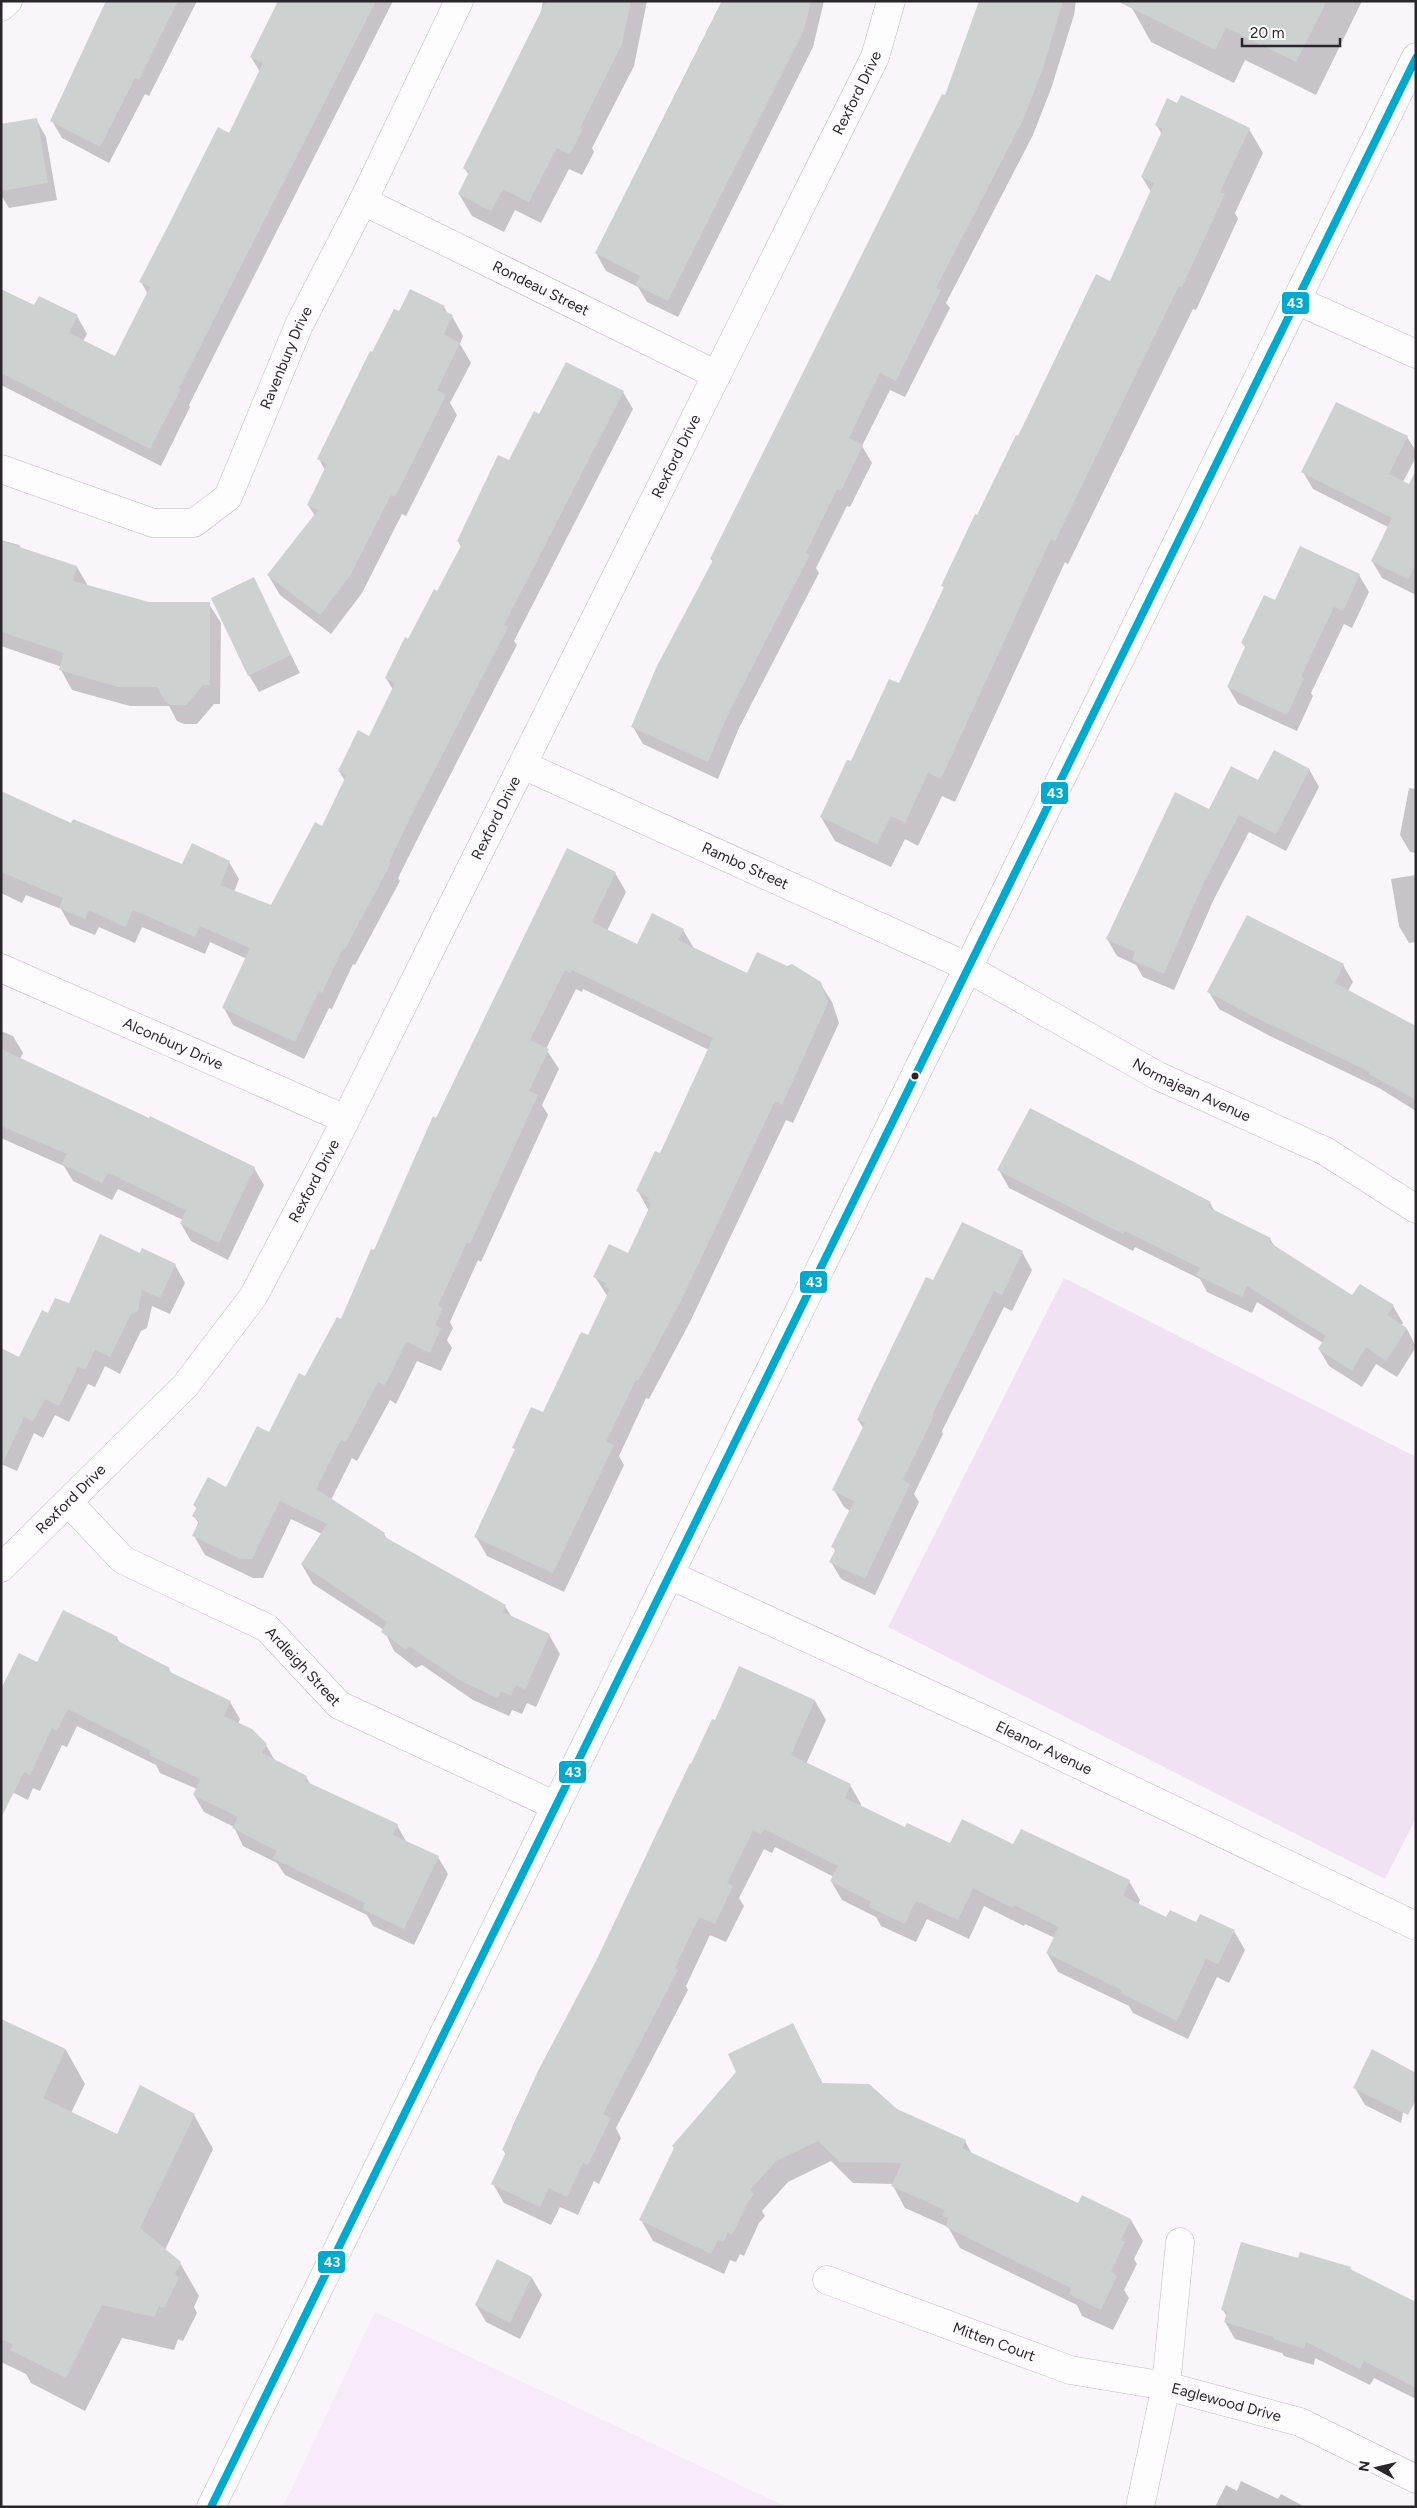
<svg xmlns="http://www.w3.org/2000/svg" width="1417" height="2508" font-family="Figtree,sans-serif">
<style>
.built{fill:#f7eaf9}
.green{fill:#f0e2f2}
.shadow{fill:#0003}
.building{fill:#cdd2d1}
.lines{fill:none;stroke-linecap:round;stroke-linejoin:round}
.street-casing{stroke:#c1bcc2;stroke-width:29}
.secondary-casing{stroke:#c1bcc2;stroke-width:29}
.street{stroke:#fefdfe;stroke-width:28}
.secondary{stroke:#fefdfe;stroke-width:28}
.bus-1-casing{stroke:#fff;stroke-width:11}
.bus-1{stroke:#00a9ce;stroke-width:8}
.bus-dot{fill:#2b262c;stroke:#fff;stroke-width:2}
.labels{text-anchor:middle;stroke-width:4;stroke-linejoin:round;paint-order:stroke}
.street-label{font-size:15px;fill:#2b262c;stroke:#fff}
.line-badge{stroke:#fff;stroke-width:2}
.badge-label{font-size:14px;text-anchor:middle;font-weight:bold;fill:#fff}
</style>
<rect width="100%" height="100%" fill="#faf4fb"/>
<path class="built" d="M375,2312L786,2507H283Z"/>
<path class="green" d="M1064,1278L1416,1457V1818L1385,1879L888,1627Z"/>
<path class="shadow" d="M108,1H197L149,96L145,94L109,163L62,138L52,121Z
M279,1H393L189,405L190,407L161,466L1,385V290L35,306L77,316L87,334L83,341L116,358L148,294L141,282L229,134L260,72L251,57Z
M543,1H647L634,66L592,148L594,152L582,175L569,169L541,223L515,210L504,232L472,216L459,194L469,175L464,168L540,17Z
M722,1H824L813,47L678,317L647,302L638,287L606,271L596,253Z
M981,1H1076L1074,15L1052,86L1033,135L946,303L950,308L905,397L890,390L862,446L872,463L850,507L847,506L816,568L819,573L739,728L718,779L643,744L633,727L713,562L711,559L946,97Z
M1135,1H1362L1316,95L1245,60L1234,83L1151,42L1132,8Z
M36,119L46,137L57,200L9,208L1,195V125Z
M1156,125L1249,129L1263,153L1235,213L1238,219L1196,310L1193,309L1068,564L1065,562L955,802L942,796L918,846L905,839L891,867L835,841L821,817L851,763L900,685L945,589L943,586L1018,437L1111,282L1151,192L1142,177L1162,134Z
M444,307L448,314L452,316L463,336L460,344L471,363L450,403L457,415L406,516L402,514L362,593L331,634L280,595L268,575L315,516L308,505L325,470L319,459L373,354Z
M623,392L633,409L514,641L517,645L424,826L398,878L400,881L355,965L353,964L332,1009L329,1008L304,1059L233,1025L224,1008L247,959L210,942L205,954L142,927L135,943L99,927L95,935L70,925L61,909L26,895L22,903L1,893V793L71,824L183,866L229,862L239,879L234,892L271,907L323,828L345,781L339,771L370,737L393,690L386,678L438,593L461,547L458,541L539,416Z
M1407,437L1416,451V457L1403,482L1416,489V595L1382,578L1372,561L1388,527L1313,489L1303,472Z
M1,540L19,545L21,548L77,567L88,586L149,603L209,604L221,623L220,704H214L197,724H184L177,721L169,706H130L72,690L61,670L62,667L1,646Z
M1359,575L1369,592L1352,628L1344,624L1311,693L1313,696L1297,731L1238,704L1228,687L1246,648L1242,643L1275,601Z
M253,579L300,673L259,692L249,675Z
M1309,769L1319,787L1286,851L1249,832L1214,899L1174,990L1143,977L1136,965L1117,956L1107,939L1209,811Z
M1409,788L1416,789V853L1410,852L1400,835Z
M615,873L626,892L607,931L637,945L683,930L695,950L748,975L820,983L832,1002L839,1023L793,1123L786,1120L690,1322L649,1399L646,1398L619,1456L624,1465L564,1592L487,1556L476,1537L516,1451L514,1448L543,1414L588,1337L608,1297L595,1277L628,1255L649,1211L638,1191L660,1155L709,1050L583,989L582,992L576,989L546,1049L559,1069L542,1105L548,1115L481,1262L478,1260L450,1322L453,1328L447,1340L452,1348L441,1371L417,1361L396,1404L390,1400L357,1461L352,1458L331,1500L384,1534L387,1539L505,1606L512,1618L549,1635L560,1654L536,1707L527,1703L522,1714L512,1710L509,1716L473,1700L422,1665L416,1668L394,1651L384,1630L313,1584L302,1565L322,1534L291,1519L263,1578H253L205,1555L194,1536L199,1524L194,1516L197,1509L194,1505L227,1489L269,1434L341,1320L437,1119Z
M1416,875V942L1409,943L1399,926L1391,879Z
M1343,965L1353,982L1348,991L1416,1027V1111L1379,1088L1270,1036L1219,1009L1209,992Z
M1,1031L13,1036L23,1053L20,1059L254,1168L264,1185L228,1260L191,1241L181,1224L183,1220L118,1189L112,1200L73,1181L64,1166L1,1138Z
M999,1170L1210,1203L1215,1212L1270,1239L1275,1247L1353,1297L1393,1306L1403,1323L1401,1326L1407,1329L1416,1347L1397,1377L1376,1364L1362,1387L1329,1366L1319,1349L1323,1343L1257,1302L1252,1313L1207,1292L1200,1279L1135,1247L1133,1251L1009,1188Z
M1022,1252L1032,1270L1012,1311L1004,1307L942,1431L943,1434L914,1494L919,1502L875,1595L841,1579L831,1562L836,1552L833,1547L850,1511L844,1507L834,1490L864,1429L858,1420L934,1282Z
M141,1255L175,1265L185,1283L170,1314L152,1306L147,1328L141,1331L120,1374L105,1366L95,1387L88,1384L69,1422L55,1415L43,1438L34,1433L17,1471L1,1464L20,1359L48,1315L69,1305Z
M117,1638L120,1643L169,1669L172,1675L230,1702L240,1719L238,1724L266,1745L275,1761L306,1777L311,1785L397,1825L407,1843L438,1857L448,1874L414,1945L373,1926L367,1915L285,1875L277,1863L243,1846L234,1827L204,1812L194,1795L197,1789L160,1773L156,1765L77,1726L67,1747L62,1745L40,1791L33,1788L28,1800L10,1791L37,1663Z
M815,1701L826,1720L806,1764L850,1785L861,1804L860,1807L906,1829L951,1844L1014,1846L1129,1881L1140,1900L1138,1905L1167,1919L1234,1931L1245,1950L1229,1983L1217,1977L1188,2039L1133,2013L1129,2006L1058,1972L1047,1953L1055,1938L1025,1924L1024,1926L984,1906L969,1939L927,1919L916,1942L881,1926L876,1917L842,1900L831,1881L834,1877L775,1847L772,1853L764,1849L739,1898L744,1906L726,1942L710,1935L686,1986L688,1990L616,2128L621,2138L599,2184L594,2181L578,2215L560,2207L551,2225L504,2203L493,2184L506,2155L503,2150L514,2129L512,2127L539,2072L598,1962L715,1721Z
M6,2022L66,2050L85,2084L71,2113L118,2135L194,2115L213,2149L165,2250L180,2263L199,2296L194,2307L197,2313L183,2341L178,2339L174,2350L122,2338L85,2411L31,2383L26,2374L1,2362V2033Z
M793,2025L823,2084L897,2110L965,2141L972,2154L1078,2205L1131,2220L1143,2241L1134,2259L1137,2264L1124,2290L1129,2298L1113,2330L1082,2316L1077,2305L960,2248L948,2227L905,2208L893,2186L894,2184L853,2183L831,2161L788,2182L762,2211L765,2216L759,2223L744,2256L740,2254L736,2262L730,2260L724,2274L653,2241L641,2220Z
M1373,2051L1399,2064L1409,2081L1401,2123L1365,2105L1355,2088Z
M1299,2259L1350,2268L1353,2272L1416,2305V2399L1374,2378L1370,2385L1315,2358L1314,2365L1284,2356L1282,2353L1235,2339L1225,2322L1227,2317L1223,2310Z
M532,2278L542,2295L520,2339L486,2322L476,2305Z
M1241,2481L1278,2499L1281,2494L1305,2507H1215L1226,2485L1237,2491Z"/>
<path class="building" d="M106,1H178L139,80L135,78L100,147L50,121Z
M278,1H376L179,388L181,389L150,449L1,373V289L34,305L39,296L78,315L69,333L115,356L150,287L139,282L168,226L218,127L229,133L263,63L250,57Z
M546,1H631L622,44L580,128L583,129L570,154L557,148L529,202L503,189L491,211L458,194L469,172L463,168Z
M722,1H811L804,30L668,301L636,285L640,276L595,253Z
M979,1H1063L1043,68L1024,118L936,288L941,290L896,381L880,373L849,438L863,445L841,491L837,489L806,553L810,555L730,710L708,762L631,727L657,666L713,560L710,559L942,94L945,95Z
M1117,1H1327L1296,62L1226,28L1215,50Z
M1181,95L1250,128L1220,192L1225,194L1182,287L1179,286L1055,541L1051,539L941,779L928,773L905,823L891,816L877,844L820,817L847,760L851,761L889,679L899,683L944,587L941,586L975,514L977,515L1016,435L1018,436L1096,274L1110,281L1154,183L1141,177L1163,129L1155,125L1167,98L1177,103Z
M37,118L48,183L1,191V124Z
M410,289L445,306L442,310L453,315L444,334L460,343L437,390L446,395L395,497L391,495L351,574L320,615L267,575L318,510L307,505L327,464L317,459L370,351L372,352L394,309L399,311Z
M566,362L624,391L504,625L508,627L415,808L389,862L391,863L345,949L343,948L322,993L319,991L295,1042L222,1008L250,948L200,926L195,937L133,910L125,927L89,910L85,919L59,908L63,898L1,872V791L71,823L73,819L182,864L192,843L230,861L220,885L271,905L315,822L322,826L346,776L338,771L358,730L369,736L395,683L385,678L405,637L408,639L434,589L437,591L462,544L457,541L498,455L509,460L534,411L539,414Z
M1336,402L1408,436L1389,474L1409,484L1416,470V564L1408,579L1371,561L1392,518L1301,472Z
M1,541L77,566L73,581L149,602H210V685H203L186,705H171L165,701L157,687H118L59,670L64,653L1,632Z
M1300,546L1360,574L1343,611L1334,607L1301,677L1304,678L1287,715L1227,687L1246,645L1241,643L1264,595L1275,600Z
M254,577L291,655L248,676L211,598Z
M1274,750L1310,769L1276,834L1239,815L1204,882L1164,974L1132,960L1135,952L1106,939L1175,792L1209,809L1231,766L1258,780Z
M567,848L616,872L592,922L637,944L652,913L684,929L678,940L747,973L757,952L787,966L792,964L821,982L828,1003L782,1105L775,1101L680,1303L638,1381L636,1380L606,1442L614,1445L553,1573L474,1537L515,1449L512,1448L531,1407L543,1412L581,1332L588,1335L610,1289L604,1286L606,1283L593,1277L609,1244L628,1253L651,1204L647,1201L649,1198L636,1191L655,1151L660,1153L713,1038L572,970L571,973L565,970L530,1040L549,1049L529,1091L538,1095L470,1244L467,1242L438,1306L443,1308L435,1325L441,1328L430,1353L406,1342L385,1385L378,1382L346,1442L341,1440L316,1489L385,1533L383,1536L506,1605L503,1612L550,1634L525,1689L516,1685L511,1696L501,1691L498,1698L461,1681L410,1647L405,1649L381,1632L387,1622L301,1564L327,1524L280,1501L252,1559H241L192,1536L199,1521L192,1516L197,1507L193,1505L208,1477L226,1487L257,1426L269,1432L299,1373L305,1376L337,1317L341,1319L371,1249L374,1250L433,1116L436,1118Z
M1247,915L1344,964L1335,983L1416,1026V1100L1369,1074L1370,1072L1259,1019L1207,992Z
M1,1049L149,1118L150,1116L255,1167L219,1243L180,1224L186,1210L108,1173L102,1183L62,1164L67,1154L1,1126Z
M1030,1108L1211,1202L1208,1207L1271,1238L1269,1242L1352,1295L1360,1284L1394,1305L1387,1315L1407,1328L1386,1361L1366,1347L1352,1371L1318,1349L1326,1336L1247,1286L1242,1297L1196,1275L1200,1268L1125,1231L1123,1234L997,1170Z
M962,1222L1023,1251L1002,1295L994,1291L932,1415L934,1416L903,1480L910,1484L865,1579L829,1562L836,1549L831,1547L854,1501L832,1490L865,1423L857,1420L873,1386L926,1277L933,1280Z
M100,1234L140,1253L142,1248L176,1264L160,1298L142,1290L138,1311L131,1314L110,1357L95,1350L85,1370L78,1367L59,1406L45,1399L33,1421L24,1417L1,1467V1348L19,1357L42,1310L48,1313L55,1298L69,1303Z
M63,1610L118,1637L116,1640L170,1668L168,1671L231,1701L224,1716L252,1729L267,1744L262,1753L307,1776L305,1781L398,1824L393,1835L439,1856L404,1929L362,1909L365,1903L273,1858L277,1851L232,1828L238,1817L193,1795L200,1779L149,1755L151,1751L68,1709L57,1731L52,1728L30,1775L24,1772L1,1818V1689L19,1653L37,1662Z
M739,1666L815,1700L791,1755L851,1784L845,1798L905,1827L907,1823L950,1843L962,1819L1013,1844L1021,1829L1130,1880L1123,1896L1166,1917L1170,1910L1196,1922L1200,1914L1235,1930L1218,1964L1206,1959L1177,2021L1120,1993L1122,1990L1046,1953L1059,1927L1014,1905L1013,1908L973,1888L958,1920L916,1901L905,1924L869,1907L871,1902L830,1881L838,1866L764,1829L761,1835L753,1831L727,1883L733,1886L715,1924L699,1917L675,1968L678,1970L603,2114L611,2118L588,2165L583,2163L567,2197L549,2188L540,2207L491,2184L506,2152L502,2150L538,2071L596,1961L690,1763L691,1764L712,1719L715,1720Z
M1,2019L66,2049L43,2098L117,2134L140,2085L195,2114L140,2228L181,2262L175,2274L179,2278L164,2308L159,2306L154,2317L102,2305L66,2378L10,2350L13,2344L1,2339Z
M793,2023L822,2083L869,2084L897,2109L966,2140L962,2148L1078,2203L1082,2195L1131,2219L1121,2240L1125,2242L1111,2272L1117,2276L1101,2310L1069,2294L1071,2288L946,2227L948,2218L942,2216L945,2210L891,2186L902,2163L840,2162L818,2141L776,2161L750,2190L754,2194L748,2202L732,2235L728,2233L723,2242L718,2240L711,2254L639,2220L674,2148L672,2146L736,2072L728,2054Z
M1372,2049L1416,2073V2100L1408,2115L1353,2088Z
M1241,2242L1298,2258L1300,2252L1351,2267L1350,2269L1416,2302V2388L1364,2361L1360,2369L1306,2342L1304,2349L1273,2339L1274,2337L1224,2322L1227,2312L1221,2310Z
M497,2259L532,2277L510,2323L475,2305Z"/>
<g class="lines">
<defs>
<g id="street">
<path d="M1,7L8,1"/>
<path id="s1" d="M363,201L717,375"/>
<path d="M1298,301L1416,354"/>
<path id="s2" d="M1,469L153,523H194L228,497L299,325L363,201L459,1"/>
<path id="s3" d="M523,765L953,960L1158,1076L1325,1151L1416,1209"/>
<path id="s4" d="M1,968L345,1119"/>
<path id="s5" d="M68,1502L123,1560L267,1628L339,1705L556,1806"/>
<path id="s6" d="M1,1568L185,1386L253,1297L330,1151L875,57L891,1"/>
<path id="s7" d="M670,1575L994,1724L1416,1926"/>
<path id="s8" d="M827,2280L1070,2370L1166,2386L1300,2422L1416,2479"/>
<path d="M1140,2507L1166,2386L1180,2242"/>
</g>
<path id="secondary" d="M211,2507C613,1691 1014,874 1416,57"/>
</defs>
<use href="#street" class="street-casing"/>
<use href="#secondary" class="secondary-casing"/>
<use href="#street" class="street"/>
<use href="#secondary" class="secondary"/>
<defs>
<path id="bus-1" d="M211,2507L1416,58"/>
</defs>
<use href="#bus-1" class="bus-1-casing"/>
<use href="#bus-1" class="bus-1"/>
</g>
<circle class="bus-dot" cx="915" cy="1076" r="4.5"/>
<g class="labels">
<g class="street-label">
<text dy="5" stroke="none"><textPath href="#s6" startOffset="1718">Rexford Drive</textPath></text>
<text dy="5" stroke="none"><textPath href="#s1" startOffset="198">Rondeau Street</textPath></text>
<text dy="5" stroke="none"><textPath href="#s2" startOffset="396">Ravenbury Drive</textPath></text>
<text dy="5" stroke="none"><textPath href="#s6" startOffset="1312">Rexford Drive</textPath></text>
<text dy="5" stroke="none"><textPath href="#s6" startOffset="908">Rexford Drive</textPath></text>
<text dy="5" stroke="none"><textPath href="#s3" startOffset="244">Rambo Street</textPath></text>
<text dy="5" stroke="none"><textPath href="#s4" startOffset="188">Alconbury Drive</textPath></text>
<text dy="5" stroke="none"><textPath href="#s3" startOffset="744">Normajean Avenue</textPath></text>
<text dy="5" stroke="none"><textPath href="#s6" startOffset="502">Rexford Drive</textPath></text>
<text dy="5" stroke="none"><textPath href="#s6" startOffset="98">Rexford Drive</textPath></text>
<text dy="5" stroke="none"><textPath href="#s5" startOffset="292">Ardleigh Street</textPath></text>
<text dy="5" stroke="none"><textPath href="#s7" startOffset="412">Eleanor Avenue</textPath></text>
<text dy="5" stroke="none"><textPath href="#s8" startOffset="178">Mitten Court</textPath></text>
<text dy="5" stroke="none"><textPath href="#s8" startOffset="419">Eaglewood Drive</textPath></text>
</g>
</g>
<g class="line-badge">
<rect x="1281" y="291" width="29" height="24" rx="5" fill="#00a9ce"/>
<rect x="1040" y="781" width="29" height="24" rx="5" fill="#00a9ce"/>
<rect x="799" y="1270" width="29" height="24" rx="5" fill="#00a9ce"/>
<rect x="558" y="1760" width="29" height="24" rx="5" fill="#00a9ce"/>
<rect x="317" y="2250" width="29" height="24" rx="5" fill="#00a9ce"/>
</g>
<g class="badge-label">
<text x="1295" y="308">43</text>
<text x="1055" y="798">43</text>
<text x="814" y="1287">43</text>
<text x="573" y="1777">43</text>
<text x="332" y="2267">43</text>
</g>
<rect width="1417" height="2508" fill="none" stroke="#2b262c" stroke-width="5"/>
<g transform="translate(1377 2468) rotate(278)" stroke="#ffffff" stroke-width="4" paint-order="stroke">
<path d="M0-4L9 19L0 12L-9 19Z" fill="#2b262c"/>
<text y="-8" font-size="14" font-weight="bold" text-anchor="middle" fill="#2b262c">N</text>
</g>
<path d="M1242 38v8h98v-8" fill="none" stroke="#2b262c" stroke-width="2.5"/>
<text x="1250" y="38" font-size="15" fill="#2b262c" stroke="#ffffff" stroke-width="4" paint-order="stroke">20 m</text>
</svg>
